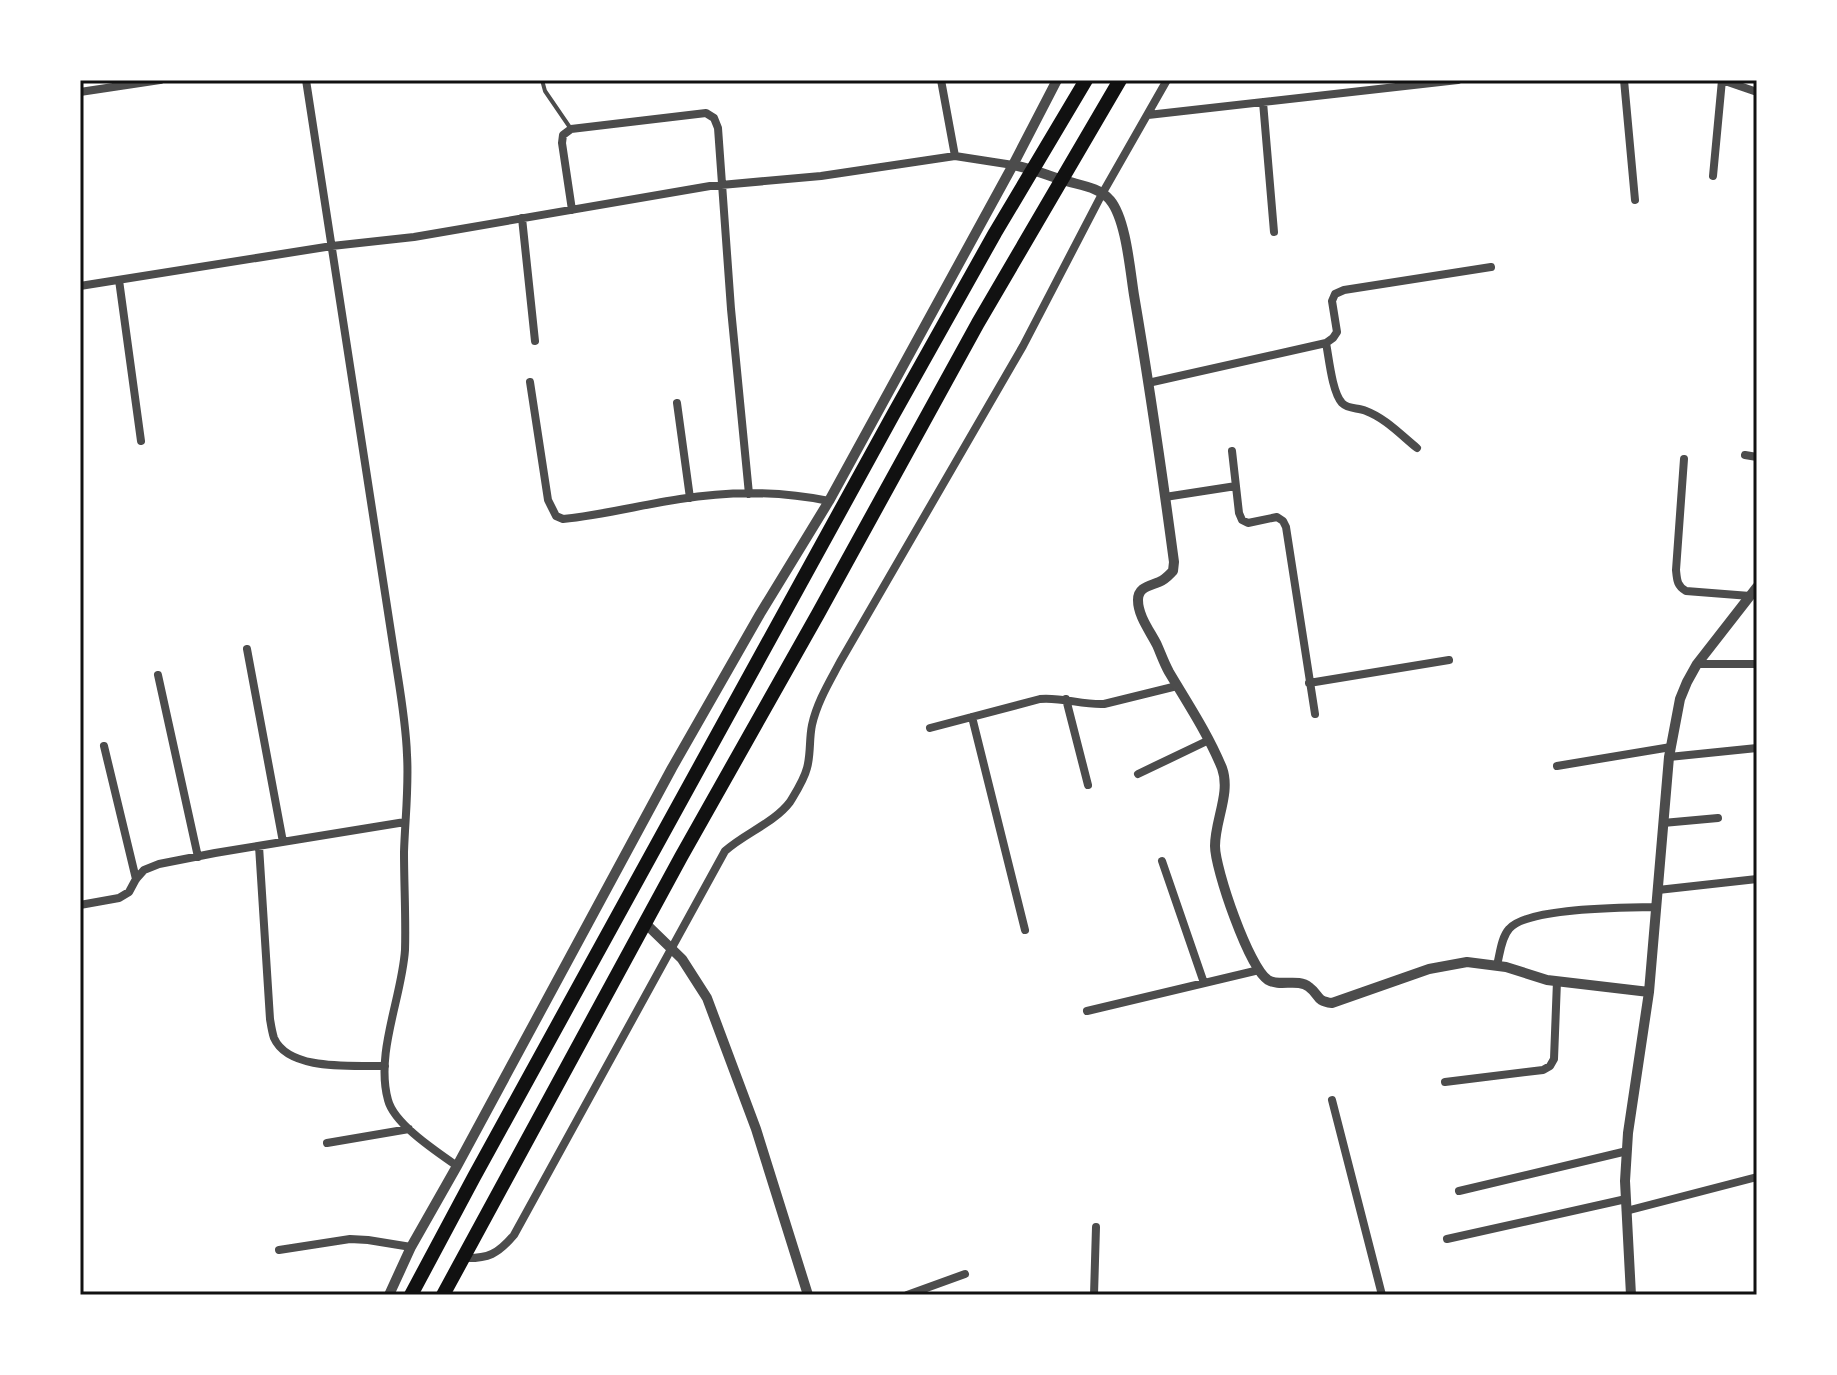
<svg xmlns="http://www.w3.org/2000/svg" width="1837" height="1375" font-family="'Sofia Sans Condensed',sans-serif">
<style>
.lines{fill:none;stroke-linecap:round;stroke-linejoin:round}
.service{stroke:#4c4c4c;stroke-width:4}
.minor{stroke:#4c4c4c;stroke-width:8}
.tertiary{stroke:#4c4c4c;stroke-width:10}
.trunk{stroke:#111;stroke-width:14}
.neatline{fill:none;stroke:#111;stroke-width:3}
</style>
<rect width="100%" height="100%" fill="#fff"/>
<g class="lines">
<path class="service" d="M542,80L545,91L571,129"/>
<path class="minor" d="M306,80L395,658C400,690 406,723 407,755C409,787 405,820 404,852C404,885 406,917 405,950C402,997 375,1053 388,1100C394,1124 437,1152 457,1166
M941,80L955,156
M1624,80L1635,200
M1722,80L1757,92
M80,92L160,80
M1263,102L1274,232
M1148,115L1458,80
M1713,176L1722,80
M572,210L562,143L563,135L571,129L706,113L714,118L718,128L731,309L749,494
M522,218L535,341
M119,280L141,441
M80,286L332,246L414,237L710,186L821,176L955,156L1013,165
M1326,343C1329,358 1332,392 1342,403C1349,410 1358,407 1366,411C1385,418 1401,435 1417,448
M530,382L548,500L556,516L563,519C602,515 641,505 680,499C729,491 780,491 829,501
M1148,383L1326,343L1333,338L1337,332L1332,301L1335,294L1344,290L1491,267
M677,403L690,498
M1232,451L1239,513L1242,520L1248,523L1277,517L1283,521L1286,527L1315,714
M1745,455L1757,457
M1684,459L1676,570C1677,580 1677,586 1686,591L1750,596
M1165,497L1236,486
M247,649L283,842
M1697,664H1757
M158,675L198,857
M1309,683L1449,660
M1066,699L1088,785
M972,717L1025,930
M930,728L1040,699C1062,697 1082,705 1104,704L1177,686
M104,746L136,879
M1669,757L1757,748
M1557,766L1671,747
M1138,774L1209,740
M1663,823L1718,818
M259,846L270,1019C271,1025 272,1032 274,1038C289,1072 355,1065 385,1066
M1162,861L1204,983
M1658,890L1757,879
M80,905L119,898L129,892L136,879L144,870L159,864L215,853L405,822
M1497,965C1500,954 1501,938 1509,929C1527,907 1626,908 1656,907
M1087,1011L1259,970
M1445,1082L1543,1070L1550,1066L1554,1059L1557,981
M1332,1100L1382,1295
M327,1143L409,1129
M1459,1191L1627,1151
M1626,1211L1757,1177
M1447,1239L1626,1199
M279,1250L350,1239L368,1240L411,1247
M463,1258C488,1259 498,1254 514,1235L725,851C745,833 774,823 790,802C796,792 804,780 807,768C811,754 809,739 812,725C817,702 830,681 840,662L1023,346L1102,194L1167,80
M907,1295L965,1274
M1094,1295L1096,1227"/>
<path class="tertiary" d="M1013,165C1030,168 1044,174 1060,179C1076,185 1099,186 1110,200C1126,219 1130,270 1134,295C1149,383 1162,472 1174,562L1173,571C1169,575 1165,580 1159,582C1150,586 1138,587 1138,600C1138,616 1150,631 1157,645C1161,654 1164,663 1169,672C1188,704 1208,734 1222,768C1231,793 1215,820 1215,846C1215,869 1249,968 1268,980C1280,987 1298,978 1309,987C1320,995 1315,1001 1332,1003L1429,969L1467,962L1506,967L1547,980L1649,992
M645,923L682,959L707,998L756,1129L808,1295
M389,1295L411,1247L457,1166L672,768L760,614L829,501L1013,165L1057,80
M1631,1295L1625,1181L1628,1133L1649,992L1669,757L1680,699L1687,682L1697,664L1757,587"/>
<path class="trunk" d="M411,1295L474,1177L893,415L995,233L1086,80
M443,1295L681,857L818,614L978,323L1120,80"/>
</g>
<rect width="1837" height="1375" fill="none" stroke="#ffffff" stroke-width="164"/>
<rect x="82" y="82" width="1673" height="1211" class="neatline"/>
</svg>
